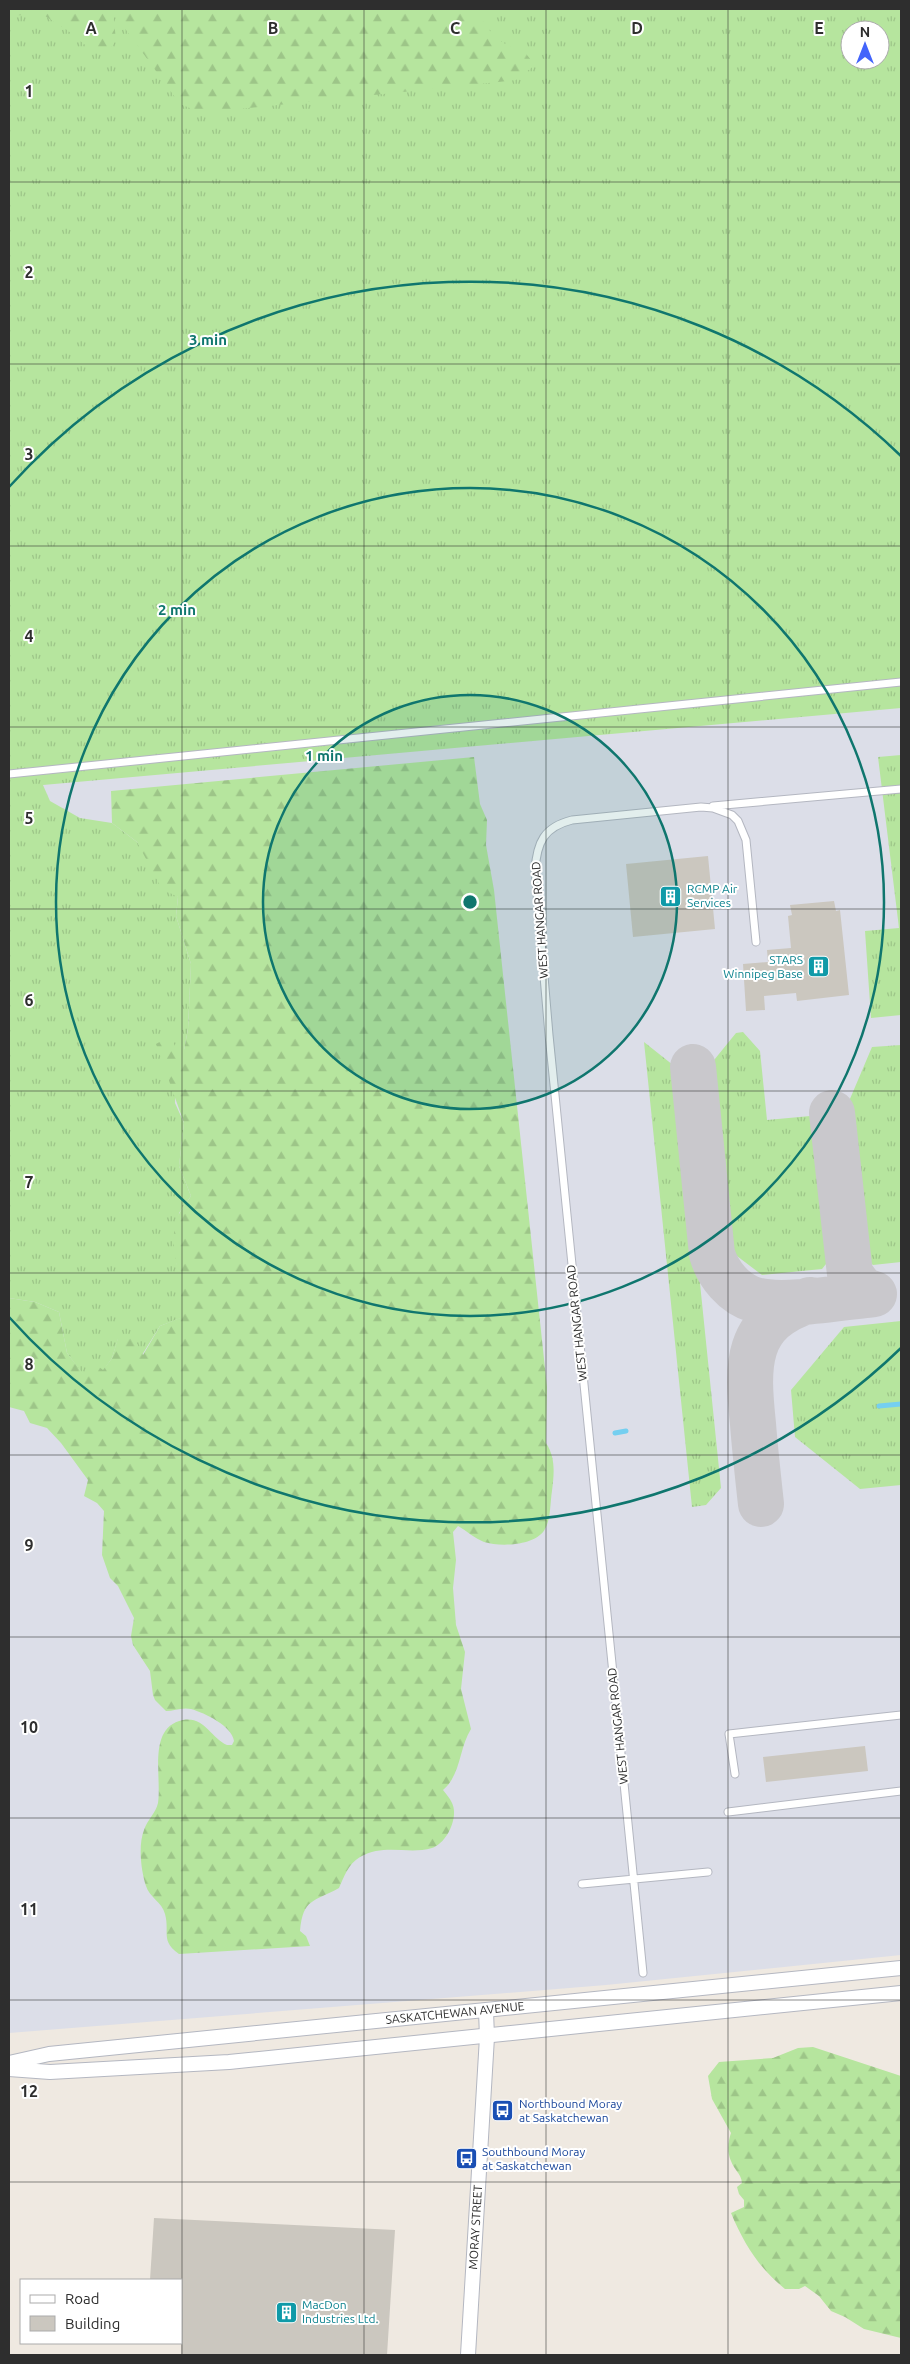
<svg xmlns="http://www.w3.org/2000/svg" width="910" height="2364" font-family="Ubuntu,sans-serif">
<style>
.airport{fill:#dcdee8;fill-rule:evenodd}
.grass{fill:url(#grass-tufts);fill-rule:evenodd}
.forest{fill:url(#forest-firs)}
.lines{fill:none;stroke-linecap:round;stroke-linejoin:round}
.stream{stroke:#75cff0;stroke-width:5}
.taxiway{stroke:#c9c8cc;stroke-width:46}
.building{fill:#cbc7bf}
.lane-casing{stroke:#b4b7c1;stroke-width:9}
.street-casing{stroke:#b4b7c1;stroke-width:16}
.lane{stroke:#fff;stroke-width:7}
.street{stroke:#fff;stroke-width:14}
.grid{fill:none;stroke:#2e2e2e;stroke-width:1;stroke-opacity:0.55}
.ring{fill:none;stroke:#0f766e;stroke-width:2.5}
.labels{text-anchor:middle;stroke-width:4;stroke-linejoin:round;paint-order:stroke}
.culture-label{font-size:12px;fill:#0d838f;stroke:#fff;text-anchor:start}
.street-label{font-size:12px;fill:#2e2e2e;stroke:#fff}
.transit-label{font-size:12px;fill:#164399;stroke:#fff;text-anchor:start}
.grid-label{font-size:16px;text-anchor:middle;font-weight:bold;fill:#2e2e2e;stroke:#fff;stroke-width:4;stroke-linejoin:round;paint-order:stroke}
.centre{fill:#0f766e;stroke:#fff;stroke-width:2.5}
.ring-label{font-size:15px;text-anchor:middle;font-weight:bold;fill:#0f766e;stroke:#fff;stroke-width:4;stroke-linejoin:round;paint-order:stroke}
</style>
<defs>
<pattern id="grass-tufts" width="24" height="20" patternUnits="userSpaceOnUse" patternTransform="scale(1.25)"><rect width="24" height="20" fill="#b6e59e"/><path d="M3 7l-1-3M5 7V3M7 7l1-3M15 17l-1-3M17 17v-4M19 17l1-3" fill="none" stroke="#9dc588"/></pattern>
<pattern id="forest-firs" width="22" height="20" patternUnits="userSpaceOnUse" patternTransform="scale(1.25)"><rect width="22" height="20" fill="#b6e59e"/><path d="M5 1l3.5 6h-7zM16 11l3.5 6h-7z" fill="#9dc588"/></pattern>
</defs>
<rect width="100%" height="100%" fill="#efe9e1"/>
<path class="airport" d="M9,9H901V1955L606,1985L9,2033ZM850,30H880V60H850Z"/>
<path class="grass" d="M9,9H901V708L43,785L50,801L80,818L112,823L137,842L178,897L176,916L191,964L188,1029L184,1050H177L175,1103L184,1123L179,1166L191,1196L179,1213L176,1260L184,1302L181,1318L160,1326L142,1355L118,1339L112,1358L103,1371L84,1376L67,1353L59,1312L35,1302L9,1298ZM850,30H880V60H850Z
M901,755V1015L871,1018L865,931L899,928L878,757Z
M743,1032L760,1051L767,1120L821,1115L834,1254L822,1269L762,1275L729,1250L710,1065L736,1033Z
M644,1042L678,1069L721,1488L706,1505L692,1507Z
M901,1045V1262L873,1265L858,1252L844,1113L872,1047Z
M901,1321V1485L860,1489L795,1437L791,1390L844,1327Z"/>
<path class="forest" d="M9,9H475C489,30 496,45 523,50L535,65L516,80L202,113L180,104L113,12L116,40L110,49H90L67,30L45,16L9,15Z
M474,757L480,804L487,820L486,845L494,890L547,1387L546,1443C556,1458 554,1474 552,1491C550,1503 551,1519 545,1529C536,1546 500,1547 484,1542C474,1538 467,1531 458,1526L453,1532L456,1560L453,1588L456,1625L465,1652L461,1689L471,1729C459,1748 461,1775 443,1790C446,1794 450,1798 452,1803C459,1817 447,1843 432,1848C408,1855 385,1843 360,1857C348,1864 344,1877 339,1888C314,1902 303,1898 300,1931L306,1936L310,1946L179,1954C160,1941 170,1932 165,1914C162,1902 149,1897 146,1886C141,1871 138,1845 144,1830C147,1820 156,1813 158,1803C162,1777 147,1727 183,1720C204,1716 211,1738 227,1745H232L234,1741C232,1726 205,1713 191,1709C182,1707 174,1711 166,1711L155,1700L153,1695L150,1671L133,1645L131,1636L134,1618L118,1586L110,1578L102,1555L104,1511L97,1503L84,1496L88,1480L61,1443L47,1428L30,1423L24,1411L9,1407V1298L35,1302L59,1312L67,1353L84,1375L98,1366L103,1370L112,1358L118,1338L133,1336L143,1355L160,1326L180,1318C187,1284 163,1243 180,1212C183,1206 188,1201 191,1196L179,1166L184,1123L156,1044L170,1036L177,1050H184L188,1029L191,964L176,916L178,897L162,889L137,842L112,823L111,791Z
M813,2047L901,2076V2338L864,2329L845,2317L831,2311L819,2296L805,2286L799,2289H785C759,2268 744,2244 731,2213L744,2207V2200L739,2194L737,2187L742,2183C741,2173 734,2170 731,2161C727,2153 728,2141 731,2133L712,2099L708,2076L719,2062L773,2058L798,2048Z"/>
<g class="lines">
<path class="stream" d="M879,1406L901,1404
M615,1433L626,1431"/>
<path class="taxiway" d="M693,1067L712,1254C718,1274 734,1294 755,1300C782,1308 844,1297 874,1294L862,1290L850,1274L832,1113
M761,1504C758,1477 755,1450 753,1424C747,1366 744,1321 810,1300"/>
</g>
<path class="building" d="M708,856L715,929L633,937L626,864Z
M834,901L836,911L840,910L849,995L797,1001L796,993L764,996L765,1010L746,1011L743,964L768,962L767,950L791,948L788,916L792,915L790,905Z
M865,1746L868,1771L766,1782L763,1757Z
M154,2218L395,2230L387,2355H181V2280H150Z"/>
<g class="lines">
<defs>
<path id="lane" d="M9,774L901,682
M713,806L901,789
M735,1774L729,1734L901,1715
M728,1812L901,1791
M582,1884L708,1872
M643,1973L549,1035L535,870C537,842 544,827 572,820L701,807L713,808L732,815L738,821L746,840L756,942"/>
<g id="street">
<path id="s1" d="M9,2063L49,2054L901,1968"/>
<path d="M9,2069L50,2072L229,2062L901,1993"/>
<path id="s2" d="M468,2355L487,2037L486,2011"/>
</g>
</defs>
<use href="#lane" class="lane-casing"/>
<use href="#street" class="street-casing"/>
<use href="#lane" class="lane"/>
<use href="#street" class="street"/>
</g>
<path class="grid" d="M182,9V2355M364,9V2355M546,9V2355M728,9V2355M9,182H901M9,364H901M9,546H901M9,727H901M9,909H901M9,1091H901M9,1273H901M9,1455H901M9,1637H901M9,1818H901M9,2000H901M9,2182H901"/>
<circle cx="470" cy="902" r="207" fill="#0f766e" fill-opacity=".12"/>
<g class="ring">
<circle cx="470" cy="902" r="207"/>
<circle cx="470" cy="902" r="414"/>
<path d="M901 1348A620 620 0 0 1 9 1317M9 487A620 620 0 0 1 901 456"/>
</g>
<defs>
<symbol id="building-square" viewBox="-11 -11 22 22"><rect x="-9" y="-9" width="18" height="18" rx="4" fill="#0f9aa8" stroke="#fff"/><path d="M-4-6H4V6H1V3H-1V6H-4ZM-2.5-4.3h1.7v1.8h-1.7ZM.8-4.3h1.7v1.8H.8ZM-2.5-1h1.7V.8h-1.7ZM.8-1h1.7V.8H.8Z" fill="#fff"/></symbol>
<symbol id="bus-square" viewBox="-11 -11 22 22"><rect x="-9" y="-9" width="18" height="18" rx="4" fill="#1a4fb4" stroke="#fff"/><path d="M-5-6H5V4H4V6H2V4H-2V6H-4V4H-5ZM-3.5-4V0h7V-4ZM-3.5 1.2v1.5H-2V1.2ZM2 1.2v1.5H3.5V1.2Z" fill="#fff"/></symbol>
</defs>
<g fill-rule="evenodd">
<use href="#building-square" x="658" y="884" width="25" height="25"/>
<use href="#building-square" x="806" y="954" width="25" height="25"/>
<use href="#bus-square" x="490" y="2098" width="25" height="25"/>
<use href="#bus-square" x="454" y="2146" width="25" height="25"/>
<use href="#building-square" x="274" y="2300" width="25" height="25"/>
</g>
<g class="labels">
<g class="culture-label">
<text x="687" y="893">RCMP Air<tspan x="687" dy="14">Services</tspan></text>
<text x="803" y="964" text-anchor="end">STARS<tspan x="803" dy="14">Winnipeg Base</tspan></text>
<text x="302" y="2309">MacDon<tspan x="302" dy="14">Industries Ltd.</tspan></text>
</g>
<g class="street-label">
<text transform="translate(540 920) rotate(-94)" y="4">WEST HANGAR ROAD</text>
<text transform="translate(577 1323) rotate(-96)" y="4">WEST HANGAR ROAD</text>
<text transform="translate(618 1726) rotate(-96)" y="4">WEST HANGAR ROAD</text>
<text dy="4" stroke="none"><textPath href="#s1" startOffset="449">SASKATCHEWAN AVENUE</textPath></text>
<text dy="4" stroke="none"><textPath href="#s2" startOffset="128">MORAY STREET</textPath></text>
</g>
<g class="transit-label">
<text x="519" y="2108">Northbound Moray<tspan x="519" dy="14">at Saskatchewan</tspan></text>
<text x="482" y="2156">Southbound Moray<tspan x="482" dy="14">at Saskatchewan</tspan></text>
</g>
</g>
<g class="grid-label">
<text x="91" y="34">A</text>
<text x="273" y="34">B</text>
<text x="455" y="34">C</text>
<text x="637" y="34">D</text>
<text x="819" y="34">E</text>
<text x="29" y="97">1</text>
<text x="29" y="278">2</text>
<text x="29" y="460">3</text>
<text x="29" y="642">4</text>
<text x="29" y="824">5</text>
<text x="29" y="1006">6</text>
<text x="29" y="1188">7</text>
<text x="29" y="1370">8</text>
<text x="29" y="1551">9</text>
<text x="29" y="1733">10</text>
<text x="29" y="1915">11</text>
<text x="29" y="2097">12</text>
</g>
<circle cx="470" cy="902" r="8" class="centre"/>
<g class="ring-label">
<text x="208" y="345">3 min</text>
<text x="177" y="615">2 min</text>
<text x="324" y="761">1 min</text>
</g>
<rect width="910" height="2364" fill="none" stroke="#2e2e2e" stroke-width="20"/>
<rect x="20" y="2279" width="162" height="65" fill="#ffffff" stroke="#ababab"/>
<rect x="30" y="2295" width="25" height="8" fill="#ffffff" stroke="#ababab"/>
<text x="65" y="2304" font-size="15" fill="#2e2e2e">Road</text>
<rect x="30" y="2316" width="25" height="15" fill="#cbc7bf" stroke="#ababab"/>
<text x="65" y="2329" font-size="15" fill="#2e2e2e">Building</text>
<g transform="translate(865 45)"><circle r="24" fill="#ffffff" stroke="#ababab"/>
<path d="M0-4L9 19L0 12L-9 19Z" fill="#4264fb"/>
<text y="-8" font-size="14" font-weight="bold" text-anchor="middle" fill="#2e2e2e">N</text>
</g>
</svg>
